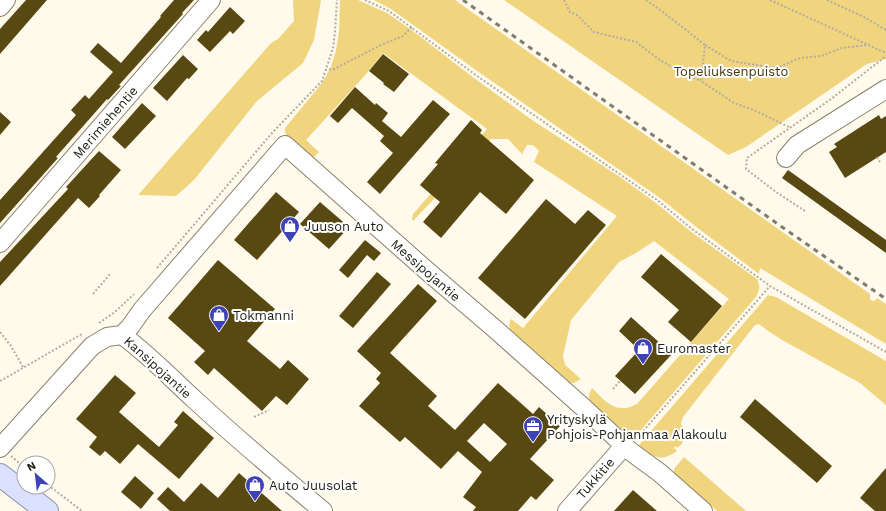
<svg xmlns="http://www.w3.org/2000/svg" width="886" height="511" font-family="'Work Sans',sans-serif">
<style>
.green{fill:#f0d57e}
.building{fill:#584811;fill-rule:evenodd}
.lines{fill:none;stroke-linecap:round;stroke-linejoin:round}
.minor-casing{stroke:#88816b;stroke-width:20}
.major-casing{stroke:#8d92ad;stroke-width:24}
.path{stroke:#b1ada1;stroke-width:2;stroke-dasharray:2 2;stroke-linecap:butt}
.minor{stroke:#fff;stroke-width:18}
.major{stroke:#dce2fd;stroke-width:22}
.rail{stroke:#7f7c71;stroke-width:3;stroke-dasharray:5 5;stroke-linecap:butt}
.labels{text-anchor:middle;stroke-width:4;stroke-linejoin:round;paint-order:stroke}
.park-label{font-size:13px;fill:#42360a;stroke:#fff}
.street-label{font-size:13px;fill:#242119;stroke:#fff}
.poi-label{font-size:13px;fill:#242119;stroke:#fff;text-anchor:start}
</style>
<rect width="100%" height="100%" fill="#fffaec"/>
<path class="green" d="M293,0H321L314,40L303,63L257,101L194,180L176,196L138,195L271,43L278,39L294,21Z
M340,0H358L387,13L413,31L474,78L532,120L620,177L656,203L690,231L757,279C760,285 760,291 756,297L634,438L632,439L630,438L591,403C587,397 589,394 592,388C606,402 616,415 637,404L729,299L654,241L636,253L619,262L571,320L563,356L565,365L581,379L574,383H568L510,332C509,327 509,323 511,319L523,328L617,216L534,162L539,151L533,145H527L522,154L508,139H491L413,221L412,219L413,214L487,129L383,53L367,73L306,140L319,152L313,158L287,137L285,132V128L322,83L331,67L336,50L339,32Z
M374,0H455L870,294V300L874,301L877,298L886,304V344L760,268L759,274L695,226L660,198L480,73L391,9Z
M504,0H886V59L867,64L746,147L728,155Z
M768,295L776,297L886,361V405L860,383L782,340L768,331L759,324L755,325L683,417L681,423L684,438L682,444L677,448L675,446L674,448L677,451C674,453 669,456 665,457C655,460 646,451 639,445Z
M684,457L746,511H717L677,477L674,472V469Z"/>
<path class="building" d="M26,0H47L0,54V29Z
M174,0H194L182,13L183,14L119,85L121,86L108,100L107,99L56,157L58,158L0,223V200L76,115L71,110L85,95L89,99L113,72L90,52L98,43L121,63L161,17L160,16Z
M230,7L245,21L233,34L230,31L210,52L197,40L206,30L208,32Z
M383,54L409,74L394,92L383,84L384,83L369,71Z
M183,55L198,69L189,79L187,78L167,101L153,88Z
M355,87L375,105L376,103L388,113L382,121L401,137L433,100L450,114L380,194L367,182L393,153L380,141L384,136L352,108L338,123L330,116Z
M142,103L156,116L125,149L112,137Z
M0,112L11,122L0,135Z
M879,115L881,119L886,116V152L845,178L829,152L837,147L834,144Z
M471,120L482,130L480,133L534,180L506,214L480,192L441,238L423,222L440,202L420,185L438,164L435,163Z
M99,151L121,170L99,195L100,196L89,208L78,198L0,286V262L68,189L66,187Z
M788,170L886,240V253L782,178Z
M276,192L299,212L257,260L234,240Z
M546,199L575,224L588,210L606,225L525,319L478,278Z
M320,202L349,227L329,249L300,224Z
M365,240L381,253L374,261L367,255L348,278L339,270Z
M661,254L722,306L691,342L668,322L679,310L641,277Z
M218,260L275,309L247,341L280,369L288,360L309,379L287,405L276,396L262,411L214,368L208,375L194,362L205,351L168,318Z
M377,272L391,284L353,328L339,316Z
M418,284L437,301L390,353L437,396L428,406L455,430L498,383L533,414L539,407L560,426L530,459L554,480L536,500L531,496L518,511H473L476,507L463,497L482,472L458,451L441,469L405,437L400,442L359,406L380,383L376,379L381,373L357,351ZM484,423L507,444L490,462L467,441Z
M631,317L672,354L635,394L615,376L639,350L619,331Z
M115,375L136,393L119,412L159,447L178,425L174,422L183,411L214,438L179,479L138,444L120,464L105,451L100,456L89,447L97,437L76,419Z
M755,399L832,466L817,483L740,417Z
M886,468V511H875L860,498Z
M239,473L282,511H170L157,499L168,487L184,502L201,483L218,498Z
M135,476L154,493L141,509L121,492Z
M633,490L657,511H614Z"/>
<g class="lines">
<defs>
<path id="minor" d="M0,7L6,0
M786,158L797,145L886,89
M0,243L211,0
M122,335L130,327L142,310L285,145L426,270L495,329L585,409L630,451L660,473L703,511
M0,448L92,346L107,337L122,335C148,354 171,378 195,400C236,438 280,475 323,511
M567,511L624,446"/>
<path id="major" d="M0,475L47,511"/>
</defs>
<use href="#minor" class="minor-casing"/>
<use href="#major" class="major-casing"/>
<path class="path" d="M365,0L389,11L477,76L621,175L657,200L692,229L770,286L886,352
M564,0L570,12L577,15L594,32L636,42L660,60L675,69L701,81
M646,0L663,12L705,45L701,81L734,103L756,111L791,128
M770,0L886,53
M827,0L864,17L886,30
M705,45L731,61L750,64L777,68L800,58L821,56L842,48L868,45
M325,70L334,69L381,45L403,36L412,27
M877,157L880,162
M805,211L776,192L746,169L747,158L831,99L886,56
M157,268L272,133L322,81L333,48L335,32L337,0
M93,294L110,274
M99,323L115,312L134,294
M0,332L11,346L23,367
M0,381L82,334
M613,389L620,381
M254,417L269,410
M638,437L770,286
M11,456L24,467
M48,485L82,511"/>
<use href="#minor" class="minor"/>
<use href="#major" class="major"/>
<path class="rail" d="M463,0L782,227L886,299"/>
</g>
<defs>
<symbol id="shop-pin" viewBox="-11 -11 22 30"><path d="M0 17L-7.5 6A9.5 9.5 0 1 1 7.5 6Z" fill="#3f42b6" stroke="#fff"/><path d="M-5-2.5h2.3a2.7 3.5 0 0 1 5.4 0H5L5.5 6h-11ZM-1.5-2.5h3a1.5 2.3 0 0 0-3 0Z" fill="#fff"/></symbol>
<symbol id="office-pin" viewBox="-11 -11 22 30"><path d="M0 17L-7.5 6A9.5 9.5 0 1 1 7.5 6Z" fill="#3f42b6" stroke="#fff"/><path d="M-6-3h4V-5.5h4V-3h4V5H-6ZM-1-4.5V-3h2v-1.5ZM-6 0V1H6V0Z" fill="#fff"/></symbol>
</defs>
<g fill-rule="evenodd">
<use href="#shop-pin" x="279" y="215" width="22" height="30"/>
<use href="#shop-pin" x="208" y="304" width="22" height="30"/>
<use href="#shop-pin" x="632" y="337" width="22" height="30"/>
<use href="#office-pin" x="522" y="415" width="22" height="30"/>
<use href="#shop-pin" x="244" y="474" width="22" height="30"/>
</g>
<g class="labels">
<g class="park-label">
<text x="731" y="76">Topeliuksenpuisto</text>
</g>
<g class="street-label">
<text transform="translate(105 122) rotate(-49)" y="5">Merimiehentie</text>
<text transform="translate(426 270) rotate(41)" y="5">Messipojantie</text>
<text transform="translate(158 367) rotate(42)" y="5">Kansipojantie</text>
<text transform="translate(595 478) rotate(-49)" y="5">Tukkitie</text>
</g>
<g class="poi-label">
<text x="304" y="231">Juuson Auto</text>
<text x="233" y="320">Tokmanni</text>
<text x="657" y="353">Euromaster</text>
<text x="547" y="424">Yrityskylä<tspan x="547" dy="15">Pohjois-Pohjanmaa Alakoulu</tspan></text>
<text x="269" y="490">Auto Juusolat</text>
</g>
</g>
<g transform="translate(36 475) rotate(332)"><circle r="19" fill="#ffffff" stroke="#a7a6a3"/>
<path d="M0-3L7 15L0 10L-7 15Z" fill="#3f42b6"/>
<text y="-6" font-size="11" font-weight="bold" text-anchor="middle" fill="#242119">N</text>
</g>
</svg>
